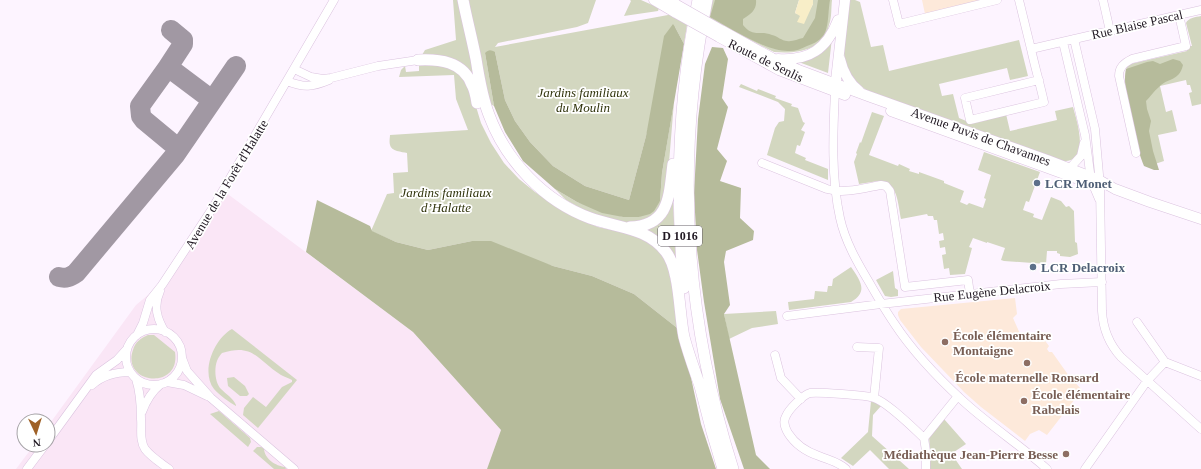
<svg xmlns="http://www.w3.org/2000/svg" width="1201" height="469" font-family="'Times New Roman',serif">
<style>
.industrial{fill:#fae6f6}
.education{fill:#fde9da}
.green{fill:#d3d7c0}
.forest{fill:#b6bb9b}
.sand{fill:#f8eec8}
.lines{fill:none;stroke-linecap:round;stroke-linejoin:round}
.taxiway{stroke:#a198a3;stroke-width:20}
.minor-casing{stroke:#dbc3df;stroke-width:9}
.major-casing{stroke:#dbc3df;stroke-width:11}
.highway-casing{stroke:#dbc3df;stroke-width:12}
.minor{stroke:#fff;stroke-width:8}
.major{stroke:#fff;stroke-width:10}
.highway{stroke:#fff;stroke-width:11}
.major-bridge-casing{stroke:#dbc3df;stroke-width:11;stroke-linecap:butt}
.major-bridge{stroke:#fff;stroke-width:10}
.service-dot{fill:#5c6f8a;stroke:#fff;stroke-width:1.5}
.education-dot{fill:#8d6e63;stroke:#fff;stroke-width:1.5}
.labels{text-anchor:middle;stroke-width:3.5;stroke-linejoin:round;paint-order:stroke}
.shield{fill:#fff;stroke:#635d64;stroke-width:1}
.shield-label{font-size:12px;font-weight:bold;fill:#201822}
.street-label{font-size:13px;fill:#201822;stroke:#fff}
.park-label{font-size:13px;font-style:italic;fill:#30340c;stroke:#fff}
.service-label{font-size:13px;font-weight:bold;fill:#4e5e75;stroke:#fff;text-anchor:start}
.education-label{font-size:13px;font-weight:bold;fill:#785e54;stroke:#fff;text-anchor:start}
</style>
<rect width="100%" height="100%" fill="#fdf4ff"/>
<path class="industrial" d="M221,189L413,332L501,430L487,469H16L34,445H48V426L136,305L154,290L183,250Z"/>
<path class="education" d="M922,0H983L925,14Z
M1015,298L1017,314L1013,318L1021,336L1043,338L1049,346L1047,349L1049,352H1052L1069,376L1082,390L1047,435L1039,430L1030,434L1025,441L981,407L964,392L921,347L900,320L898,315V312L901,309Z"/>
<path class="green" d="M453,0H459L476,85L469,73L422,55L425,50L456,40Z
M469,0H596L588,23L577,27L498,43L495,47L668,15H672L687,25L684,44L675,27L629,200L585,186L553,166L530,142L515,121L505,100L495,52L485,53L494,106L490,104L470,13Z
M630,0H641L659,8L658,11L624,16L631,1Z
M712,0H799L795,13L806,17L813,4V0H832C831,8 832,17 829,25C823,51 796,54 774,52L707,18Z
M849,0H855L860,2L871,47L883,45L889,71L1019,40L1028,76L1010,80L1007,68L939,84L942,96L953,94L959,118L971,123L1006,114L1010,131L1057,120L1055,111L1073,107C1077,122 1091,163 1062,161L866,90C853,80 845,69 844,53Z
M1201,16V104L1192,106L1189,93L1192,92L1190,85H1187L1186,80L1160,86L1166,112L1172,110L1177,131L1158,135L1164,161L1155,164L1145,154L1139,155L1129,113L1126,69L1128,66L1130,64L1187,51L1186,46H1192L1186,23C1188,18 1196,17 1201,16Z
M832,38L828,73L796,61Z
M419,64H435L456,69L471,90L481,123L491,143L504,163L519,179L535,192L568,214L598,227L635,235L662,250L668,267L681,331L634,294L592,276L553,266L472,241L428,250L396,242L371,231L387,194L394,193L393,173L408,172L407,153C402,152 391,151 390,145C389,142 390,137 390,135L468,130L456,99L454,75L399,77L401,70L405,66L406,72L419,71Z
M741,84L757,91L758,89L776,96L775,98L792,104L791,106L798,108L803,122L805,123L801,130L805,132L800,146L797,145L795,153L806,158L805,160L828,169V180L767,155L775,128L779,122L784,121L785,109L778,102L739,87Z
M674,102L666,199L661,209L643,222L625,223L587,212L566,200L555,189L577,202L623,217H639L660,201L662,173Z
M872,112L884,116L869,155L898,166L899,164L910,169L909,171L919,174V172L944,181V183L964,191L960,202L967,205L969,203L983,208L986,199L984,198L991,175L978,170L984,152L1040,172L1029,202L1026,201L1023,210L1034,214L1033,217L1042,220L1051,197L1061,201L1066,207L1069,206L1074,211V213L1075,242L1077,243L1078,254L1070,257L1060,256V254L1057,253V251H1047L1046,264L1004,261L1001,260L1005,248L987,242V243L973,238L969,247L972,248L965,274L950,275L949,268L944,269L942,255L946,254L945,247L940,248L939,241L944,240L943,233L939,234L937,220H934L933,216H928L927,214L901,219C898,205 898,180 878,181C872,182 865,183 859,184L854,162L857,154L856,153L860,142L861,143Z
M673,201L676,259L642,229L671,202Z
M851,267C860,280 869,292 851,302L789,310L788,302L814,299L815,291L827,292L828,286H832L833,279Z
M893,271L895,288L898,290V296L891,297L885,296L876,280Z
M776,311L778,324L752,328L729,339L724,314Z
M232,329L297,380L258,428L243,415L244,408L253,397L266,407L282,387L292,382V380C289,378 284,377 281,375C257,360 254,343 222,353C220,355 218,358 217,361C214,369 215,383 221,389C226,394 233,398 236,405V406C230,403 218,394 214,389C200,371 215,338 232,329Z
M148,335H154L175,352C181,391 121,384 133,350C135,342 141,338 148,335Z
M234,377L245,386L249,394L247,396H240L228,386L227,378Z
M871,401H874L881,406L873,415L872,436L909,469H889L870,450L853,466L841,458L868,432Z
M219,411L250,438L251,442L248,447L210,414Z
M944,419L966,444L954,452L956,454L953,456L962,469H929L930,452L929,436Z
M257,447H261L264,448C264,459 276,466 285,467L286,469H274L253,451Z"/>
<path class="forest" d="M715,0H756C757,10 751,14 743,19V25C754,38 759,30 772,35C777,36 782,41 787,41C792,42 798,39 803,38L815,18L818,0H830C828,10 829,29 823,36C819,41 813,44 807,46C801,49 796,51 789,51C767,52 730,28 710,17Z
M673,24L675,27L684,44L662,173L660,201L654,211L650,214L639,217H623L602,213L577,202L555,189L523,161L505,132L494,106L485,53C489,49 491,50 495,52L505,100L515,121L530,142L553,166L585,186L629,200L646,136L664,36Z
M712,47L723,48L728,59L722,98L728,107L717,149L727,161L720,181L741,188L740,218L754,231L753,240L726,251L724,262L730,305L724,314L756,455L770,469H744L720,399L704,302L697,250L694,193L698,119L705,64Z
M1173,59L1180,61L1183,65C1179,82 1168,77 1159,87C1154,91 1150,97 1146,101L1147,109L1151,121L1149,131L1153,151L1159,170H1154L1144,166C1136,147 1121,89 1126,69L1147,62L1153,61L1160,64Z
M317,200L370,226L372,231L396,242L428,250L472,241H491L553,266L592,276L634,294L681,331L701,424L716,469H487L501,430L413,332L306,252Z"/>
<path class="sand" d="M799,0H813V4L804,24L797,22L800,16L795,13Z"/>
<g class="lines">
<path class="taxiway" d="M168,67L183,44V40L171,30
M179,149L144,120L141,116L140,106L168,67L212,100
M59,277C66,279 70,277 76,273L175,155L236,66"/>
<defs>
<path id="minor" d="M893,0L899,24L997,0
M1019,0L1031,49L1201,10
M1103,0L1110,31
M1074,39L1095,129L1100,186L1102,311C1103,329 1109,344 1121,357L1201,429
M1063,42L1085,135L1091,180L1099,199
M1031,49C1035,67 1040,84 1044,102L970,120L965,98L1039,80
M294,69L311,77L323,79L331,78L378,66L418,60
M287,81C304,88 312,87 329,80
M835,91C833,133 831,177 840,218C845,241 857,262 869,282C877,296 885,310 894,323C913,352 937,377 962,400C989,425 1020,445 1047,469
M1136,153L1119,76C1119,67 1124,63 1132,59L1186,46L1179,15
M762,163L827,189C844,194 864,188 881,185L886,186L890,191L905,287L968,280L970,294
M1070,168L1081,156L1084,143
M160,291C153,306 157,319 165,332
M787,316L881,304L1061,284L1102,282
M1137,322L1165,362L1201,376
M126 357a28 28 0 1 1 56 0a28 28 0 1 1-56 0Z
M137,335L143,323L150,300L162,285L212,209L334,0
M857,347L879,348L874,398
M775,355L781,378L801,399
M182,358L187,371L211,398L294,469
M136,379C140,391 141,405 141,419C142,428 139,440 145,449C151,457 161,463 169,469
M167,382L184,385L207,396
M92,385C103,375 116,372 130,372
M142,412C146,401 151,392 161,384
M924,438L958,396
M924,438L926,451V469
M48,441L96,375L117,360L126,350
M27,469L45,445
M846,469C839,462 829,460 819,456C807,452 795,444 788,433C785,428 783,421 786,416C789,409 803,395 810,393C818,392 866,395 874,398C887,402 912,427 924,438
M1085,469L1147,381L1165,362"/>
<path id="major" d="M654,0L676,13
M668,0L677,5
M721,30L772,58L801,71L868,96L1047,160L1099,180L1115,189L1150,202L1201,219
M719,37L779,70L845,95
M778,59C809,61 827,49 838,20
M840,59C843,72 849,83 859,91
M835,89L845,0
M891,111L1081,180"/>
<path id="highway" d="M463,0C467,20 472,39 476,59C479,78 482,97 489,115C506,161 544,201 590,218C617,228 647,227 666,252C680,270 679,314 684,337C689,356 696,374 702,392
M707,0C675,159 684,315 733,469
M418,60C439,59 463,61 472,85C475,90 476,97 477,103
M630,227C670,226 669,195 673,164
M684,288C675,192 678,95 698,0
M700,386L712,432L723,469"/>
</defs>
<use href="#minor" class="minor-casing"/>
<use href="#major" class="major-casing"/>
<use href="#highway" class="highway-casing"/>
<use href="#minor" class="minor"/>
<use href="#major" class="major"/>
<use href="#highway" class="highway"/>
<defs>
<path id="major-bridge" d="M677,5L721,30
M676,13L719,37"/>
</defs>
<use href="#major-bridge" class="major-bridge-casing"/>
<use href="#major-bridge" class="major-bridge"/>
</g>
<g class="service-dot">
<circle cx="1037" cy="183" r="4"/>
<circle cx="1033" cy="267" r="4"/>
</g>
<g class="education-dot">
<circle cx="945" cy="342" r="4"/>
<circle cx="1027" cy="363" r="4"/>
<circle cx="1024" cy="401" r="4"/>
<circle cx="1066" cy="454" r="4"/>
</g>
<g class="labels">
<rect class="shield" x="658" y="226" width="44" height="20" rx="3"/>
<g class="shield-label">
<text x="680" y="240">D 1016</text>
</g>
<g class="street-label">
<text transform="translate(1137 24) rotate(-13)" y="5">Rue Blaise Pascal</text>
<text transform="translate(766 60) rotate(26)" y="5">Route de Senlis</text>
<text transform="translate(981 136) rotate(20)" y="5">Avenue Puvis de Chavannes</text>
<text transform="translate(226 184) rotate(-59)" y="5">Avenue de la Forêt d'Halatte</text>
<text transform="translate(992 291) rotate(-6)" y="5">Rue Eugène Delacroix</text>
</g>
<g class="park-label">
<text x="583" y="97">Jardins familiaux<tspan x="583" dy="15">du Moulin</tspan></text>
<text x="446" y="197">Jardins familiaux<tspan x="446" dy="15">d’Halatte</tspan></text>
</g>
<g class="service-label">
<text x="1045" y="188">LCR Monet</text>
<text x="1041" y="272">LCR Delacroix</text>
</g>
<g class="education-label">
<text x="953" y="340">École élémentaire<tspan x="953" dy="15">Montaigne</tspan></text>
<text x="1027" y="382" text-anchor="middle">École maternelle Ronsard</text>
<text x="1032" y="399">École élémentaire<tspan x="1032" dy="15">Rabelais</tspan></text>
<text x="1058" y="459" text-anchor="end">Médiathèque Jean-Pierre Besse</text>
</g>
</g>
<g transform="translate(36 433) rotate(176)"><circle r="19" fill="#ffffff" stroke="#a6a3a7"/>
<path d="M0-3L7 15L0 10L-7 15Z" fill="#9f6127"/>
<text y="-6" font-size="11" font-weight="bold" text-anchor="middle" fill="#201822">N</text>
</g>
</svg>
